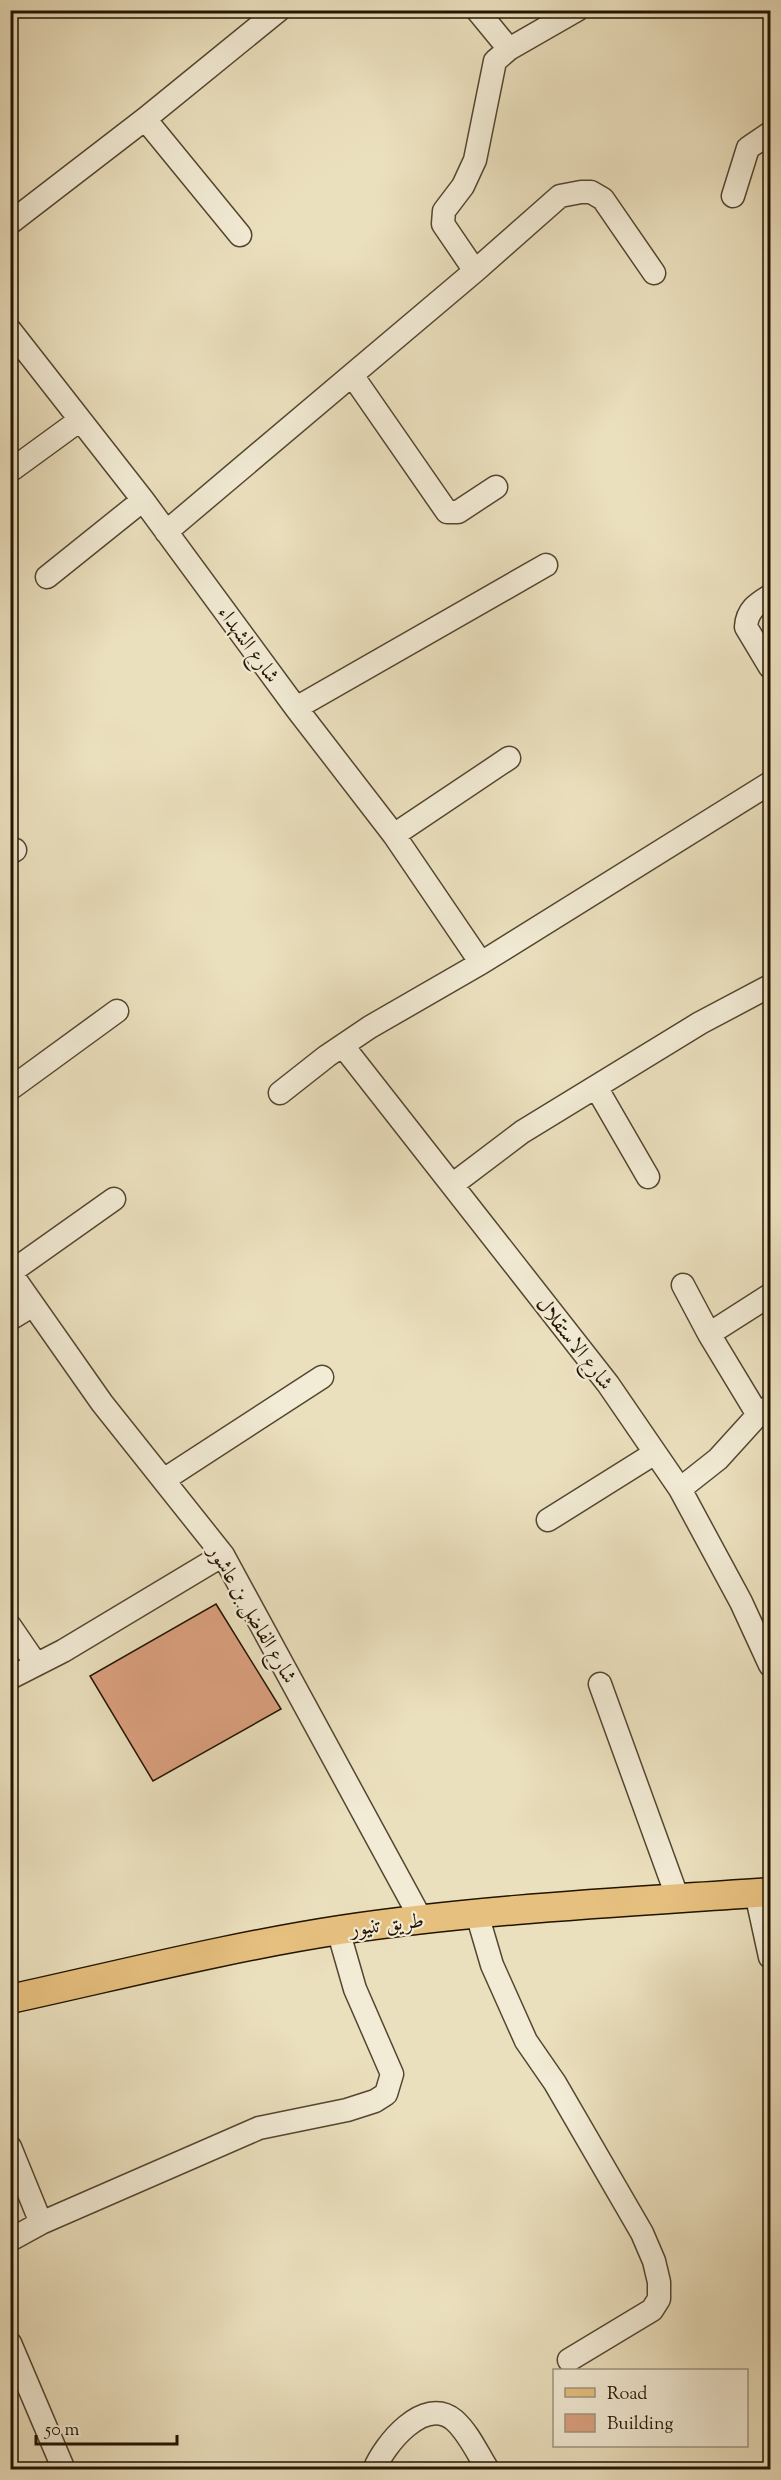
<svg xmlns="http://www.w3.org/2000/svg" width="781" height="2480" font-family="'Sorts Mill Goudy',Amiri,serif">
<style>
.building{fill:#dba07f;stroke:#221300;stroke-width:1.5}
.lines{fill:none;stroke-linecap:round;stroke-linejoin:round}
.minor-casing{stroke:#544630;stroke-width:25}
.major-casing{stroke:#221300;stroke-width:31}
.minor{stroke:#f2ebd5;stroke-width:22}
.major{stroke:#e6c07f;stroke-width:28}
.labels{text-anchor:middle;stroke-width:4.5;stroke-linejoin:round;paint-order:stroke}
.street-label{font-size:21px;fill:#221300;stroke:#f2ebd5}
</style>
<rect width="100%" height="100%" fill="#ebe0be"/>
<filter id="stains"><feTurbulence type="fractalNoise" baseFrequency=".00333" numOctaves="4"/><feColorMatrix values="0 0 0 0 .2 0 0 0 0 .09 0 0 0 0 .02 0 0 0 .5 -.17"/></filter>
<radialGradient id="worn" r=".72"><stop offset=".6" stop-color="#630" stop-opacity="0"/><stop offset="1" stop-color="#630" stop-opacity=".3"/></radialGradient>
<path class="building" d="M216,1604L281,1709L153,1781L90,1676Z"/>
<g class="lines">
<defs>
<path id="minor" d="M509,49L577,10
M145,119L240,235
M733,196L748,148L770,133
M10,223L145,119L279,10
M475,271L443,224L444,211L463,186L475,160L495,61L509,49L477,10
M10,330L143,500L296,708L394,835L481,963
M352,375L447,512H458L496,487
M10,471L80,420
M166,532L475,271L560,196L581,192H591L603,199L654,273
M47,577L143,500
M770,596C757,604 747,610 746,627L770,667
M296,708L546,565
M394,835L509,758
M10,853L15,850
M343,1046L608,1384L680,1489L741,1602L770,1665
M596,1087L648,1177
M10,1089L117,1011
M280,1093L327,1056L370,1027L481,963L770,783
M452,1185L522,1132L700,1023L770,986
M10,1272L102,1403L223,1555L421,1919
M11,1272L114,1199
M683,1285L709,1334L758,1415
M10,1319L33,1305
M709,1334L770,1295
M165,1479L322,1377
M680,1489L718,1459L758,1415L769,1407
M548,1520L655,1453
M10,1626L36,1664
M10,1678L63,1651L223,1555
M600,1684L678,1899
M756,1893L770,1957
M477,1914L492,1965L526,2041L555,2083L642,2233L654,2261L659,2282V2299L652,2310L569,2360
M10,2147L41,2223L10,2240
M41,2223L259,2128L347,2110L375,2101L386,2094L392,2074L355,1989L338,1930
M10,2343L64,2470
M374,2470C384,2445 424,2395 454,2420C468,2432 478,2454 488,2470"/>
<path id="major" d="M10,1999C120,1975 229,1947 340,1930C482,1909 627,1902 770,1892"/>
</defs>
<use href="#minor" class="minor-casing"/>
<use href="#major" class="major-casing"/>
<use href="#minor" class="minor"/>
<use href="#major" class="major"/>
</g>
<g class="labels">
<g class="street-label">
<text transform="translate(249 644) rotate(54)" y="7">شارع الشهداء</text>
<text transform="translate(575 1343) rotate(52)" y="7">شارع الاستقلال</text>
<text transform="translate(253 1614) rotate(60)" y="7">شارع الفاضل بن عاشور</text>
<text transform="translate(387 1924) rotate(-7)" y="7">طريق تنيور</text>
</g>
</g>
<rect width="781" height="2480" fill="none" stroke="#ebe0be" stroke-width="36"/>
<rect x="12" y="12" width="757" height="2456" fill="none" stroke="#221300" stroke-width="3"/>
<rect x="18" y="18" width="745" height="2444" fill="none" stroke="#221300" stroke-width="1.5"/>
<rect x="553" y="2369" width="195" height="78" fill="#f2ebd5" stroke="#9f9580" stroke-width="1.5"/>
<rect x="565" y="2388" width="30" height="9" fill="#e6c07f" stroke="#9f9580" stroke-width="1.5"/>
<text x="607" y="2399" font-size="18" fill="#221300">Road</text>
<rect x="565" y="2414" width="30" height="18" fill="#dba07f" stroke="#9f9580" stroke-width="1.5"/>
<text x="607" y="2429" font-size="18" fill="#221300">Building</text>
<path d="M36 2435v9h141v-9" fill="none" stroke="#221300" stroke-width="3"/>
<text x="45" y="2435" font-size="18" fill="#221300" stroke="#f2ebd5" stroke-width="4.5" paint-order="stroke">50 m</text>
<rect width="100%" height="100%" filter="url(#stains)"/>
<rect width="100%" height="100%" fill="url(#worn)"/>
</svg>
